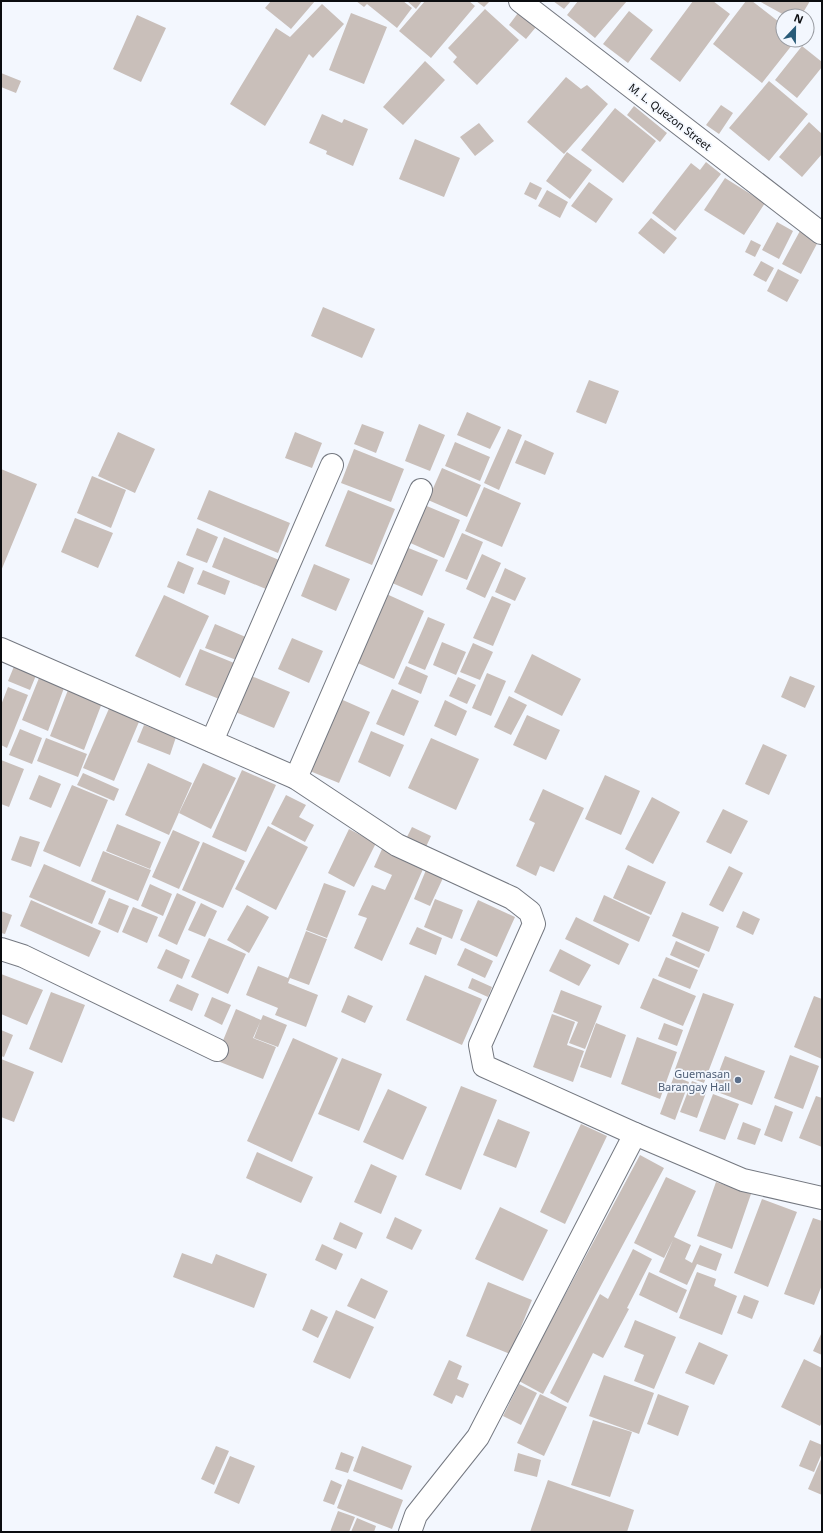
<svg xmlns="http://www.w3.org/2000/svg" width="823" height="1533" font-family="'Noto Sans',sans-serif">
<style>
.building{fill:#c9bfba}
.lines{fill:none;stroke-linecap:round;stroke-linejoin:round}
.minor-casing{stroke:#747880;stroke-width:24}
.tertiary-casing{stroke:#747880;stroke-width:24}
.minor{stroke:#fff;stroke-width:22}
.tertiary{stroke:#fff;stroke-width:22}
.service-dot{fill:#5c6f8a;stroke:#f3f7fe;stroke-width:1.5}
.labels{text-anchor:middle;stroke-width:3.5;stroke-linejoin:round;paint-order:stroke}
.street-label{font-size:11px;fill:#0b0d10;stroke:#f3f7fe}
.service-label{font-size:11px;fill:#4e5e75;stroke:#f3f7fe;text-anchor:end}
</style>
<rect width="100%" height="100%" fill="#f3f7fe"/>
<path class="building" d="M271,1H315L291,29L265,8Z
M356,1H403L412,8L397,28L367,4L364,7Z
M407,1H422L416,9Z
M425,1H469L475,6L431,58L399,31Z
M476,1H490L484,7Z
M553,1H571L564,9Z
M578,1H627L595,38L567,15Z
M693,1H713L730,14L680,82L650,59Z
M746,1H752L783,25V40H796L762,83L713,44Z
M759,1H810L801,16H786Z
M322,4L344,24L313,58L309,54L265,126L230,104L276,28L290,37Z
M485,9L519,40L477,85L453,62L457,57L448,48Z
M629,11L653,30L628,63L603,44Z
M351,13L387,27L364,84L329,70Z
M518,13L536,27L526,39L509,25Z
M137,15L166,28L141,82L113,69Z
M802,46L822,62V67L797,98L775,80Z
M425,61L445,80L403,125L383,107Z
M1,73L21,81L16,93L1,87Z
M566,77L581,89L587,85L608,104L564,154L527,122Z
M769,81L808,114L769,161L729,128Z
M721,105L733,113L719,134L706,125Z
M634,106L667,133L660,142L627,115Z
M615,108L656,141L623,183L581,150Z
M322,114L342,123L344,119L368,129L353,166L326,154L327,151L309,143Z
M809,122L822,134V154L802,177L779,157Z
M479,123L494,141L475,156L460,137Z
M415,139L460,158L444,197L399,179Z
M567,152L592,170L570,199L546,181Z
M706,162L721,174L675,231L652,213L691,163L700,170Z
M725,178L765,203L744,235L704,210Z
M530,182L542,188L536,200L524,194Z
M589,182L613,199L596,223L571,206Z
M547,190L568,202L560,218L538,206Z
M651,218L677,238L664,254L638,233Z
M777,222L793,231L779,259L762,250Z
M801,229L820,238L801,274L782,264Z
M751,240L761,245L755,257L745,252Z
M761,261L774,268L766,282L753,275Z
M778,269L799,280L787,302L767,291Z
M323,307L375,329L362,358L311,336Z
M589,380L619,391L606,424L576,412Z
M467,412L501,427L490,449L457,435Z
M362,424L384,432L376,453L354,444Z
M419,424L445,435L430,471L405,461Z
M508,429L522,435L499,490L484,483Z
M118,432L155,449L135,493L98,476Z
M295,432L322,443L312,468L285,458Z
M525,440L554,453L545,475L515,463Z
M455,442L490,457L480,481L445,466Z
M354,449L404,469L391,502L341,483Z
M442,468L481,485L467,517L428,500Z
M1,469L37,484L1,571Z
M92,476L126,490L111,528L77,513Z
M484,487L521,503L502,547L465,531Z
M209,490L290,523L278,553L197,519Z
M348,490L395,509L372,565L325,546Z
M422,504L460,520L444,558L406,541Z
M75,518L113,533L98,568L61,552Z
M197,528L218,537L207,563L186,555Z
M462,533L483,542L467,580L445,571Z
M224,537L279,560L266,589L212,567Z
M406,547L438,560L422,596L390,582Z
M482,554L501,563L485,598L466,589Z
M178,561L194,568L184,594L167,587Z
M314,564L350,579L336,611L301,596Z
M505,568L526,578L515,601L495,592Z
M203,570L230,581L225,595L197,584Z
M382,592L424,611L394,679L351,660Z
M164,595L209,616L180,678L135,656Z
M492,596L511,604L493,646L473,638Z
M428,617L445,624L425,670L408,663Z
M215,624L248,638L239,661L205,648Z
M292,638L323,651L309,683L278,669Z
M442,642L466,652L456,675L433,665Z
M473,643L493,652L480,680L460,672Z
M200,649L239,665L224,701L185,685Z
M532,654L581,679L562,716L514,692Z
M15,664L37,673L30,690L8,681Z
M406,666L428,676L421,694L398,684Z
M487,673L506,681L491,716L472,708Z
M249,675L290,692L274,728L233,711Z
M790,676L815,686L805,708L781,697Z
M458,677L476,685L467,704L449,696Z
M39,678L64,688L48,731L22,720Z
M8,687L28,695L7,748L1,745V705Z
M392,689L419,701L404,736L376,724Z
M68,690L102,703L84,750L50,736Z
M509,696L527,705L511,735L494,727Z
M336,697L370,712L339,783L305,769Z
M445,700L467,711L456,736L434,726Z
M111,704L141,717L114,781L83,768Z
M527,715L560,730L546,760L513,745Z
M144,725L176,737L170,755L137,742Z
M20,729L42,738L32,764L9,755Z
M371,731L404,745L390,777L358,762Z
M46,738L87,754L78,777L37,761Z
M431,738L479,759L456,810L408,788Z
M763,744L787,755L769,795L745,784Z
M1,760L24,769L9,807L1,804Z
M148,763L192,783L169,835L125,815Z
M203,763L236,778L211,829L179,813Z
M242,770L276,785L246,852L212,837Z
M83,773L119,789L114,801L77,785Z
M39,775L61,784L51,808L29,799Z
M605,775L640,791L621,835L585,819Z
M72,785L108,800L80,867L43,851Z
M543,789L584,808L554,872L540,866L536,876L516,866L535,823L529,820Z
M286,795L306,805L299,817L314,825L305,842L271,824Z
M652,797L680,812L653,864L625,849Z
M723,809L748,821L731,854L706,842Z
M117,824L161,842L150,869L106,851Z
M268,826L308,847L276,910L235,889Z
M412,827L431,836L424,851L404,843Z
M349,829L376,843L354,887L328,873Z
M173,830L200,842L179,889L152,877Z
M20,836L40,842L31,867L11,860Z
M203,842L245,861L223,908L182,890Z
M382,849L424,867L382,961L354,948L367,918L358,915L372,885L385,890L392,875L374,867Z
M103,851L151,870L138,901L91,881Z
M44,864L106,891L92,924L29,897Z
M628,865L666,882L651,915L613,898Z
M729,866L743,873L723,912L709,905Z
M426,870L443,878L430,906L414,899Z
M324,883L346,891L327,938L306,930Z
M150,884L172,894L163,916L141,906Z
M177,893L196,902L177,945L158,936Z
M604,895L650,917L639,942L593,921Z
M109,898L129,906L118,933L98,924Z
M435,899L463,910L452,939L424,927Z
M31,900L101,931L89,957L20,926Z
M478,900L515,917L497,957L460,940Z
M201,903L217,911L205,937L188,930Z
M247,905L269,917L249,953L227,940Z
M133,907L158,917L147,943L122,932Z
M1,911L12,915L5,934L1,933Z
M743,911L760,919L753,935L736,927Z
M682,912L719,927L709,952L672,936Z
M576,917L629,944L619,965L565,939Z
M417,927L442,938L436,955L409,944Z
M306,931L327,939L309,985L290,978L288,983L318,995L306,1027L275,1015L278,1008L246,995L258,966L288,978Z
M209,938L246,954L228,994L191,977Z
M676,941L705,954L699,968L670,955Z
M465,948L493,961L485,978L457,965Z
M166,949L190,960L182,979L157,968Z
M560,949L591,965L579,986L549,971Z
M666,957L698,970L690,989L658,976Z
M1,974L43,990L27,1025L1,1014Z
M425,975L482,999L462,1045L406,1020Z
M472,978L492,987L488,997L468,988Z
M653,978L696,996L683,1026L640,1008Z
M177,984L199,994L192,1011L169,1001Z
M561,990L602,1006L585,1049L569,1043L578,1022L553,1012Z
M51,992L85,1005L62,1063L29,1049Z
M703,993L734,1004L704,1083L674,1072Z
M348,995L373,1006L365,1023L341,1012Z
M814,996L822,999V1059L794,1047Z
M212,997L231,1005L222,1025L204,1016Z
M236,1009L261,1020L263,1015L287,1025L278,1047L254,1038L260,1022L253,1038L276,1047L263,1079L215,1060Z
M552,1014L575,1022L567,1045L584,1051L573,1082L533,1067Z
M596,1023L626,1035L611,1078L580,1067Z
M664,1023L683,1030L677,1046L658,1039Z
M1,1030L13,1035L4,1057L1,1056Z
M637,1037L677,1052L660,1099L621,1084Z
M293,1038L338,1058L292,1162L247,1141Z
M790,1055L819,1066L803,1109L774,1098Z
M725,1056L765,1071L752,1105L712,1090Z
M342,1058L382,1074L359,1131L318,1114Z
M1,1059L34,1072L14,1122L1,1117Z
M674,1076L689,1082L675,1120L660,1114Z
M692,1081L708,1087L697,1118L680,1112Z
M461,1086L497,1100L461,1190L425,1175Z
M388,1089L427,1107L403,1160L363,1142Z
M713,1094L739,1104L725,1140L699,1131Z
M816,1096L822,1098V1147L799,1138Z
M775,1105L793,1112L782,1142L764,1135Z
M498,1119L530,1132L516,1168L483,1155Z
M743,1122L761,1129L755,1145L737,1139Z
M581,1124L607,1136L565,1224L540,1212Z
M257,1152L313,1177L301,1203L246,1178Z
M640,1155L664,1168L543,1394L519,1381Z
M371,1164L397,1176L381,1214L354,1202Z
M666,1177L696,1191L674,1237L691,1245L685,1259L692,1263L700,1245L722,1254L716,1271L697,1264L687,1285L659,1272L673,1240L664,1258L634,1243Z
M716,1182L751,1194L732,1249L697,1236Z
M762,1199L797,1212L768,1287L734,1273Z
M500,1207L548,1230L523,1281L475,1259Z
M395,1217L422,1230L412,1250L386,1238Z
M813,1218L822,1221V1285L814,1305L784,1294Z
M340,1222L363,1233L356,1249L333,1239Z
M322,1244L343,1254L336,1270L315,1260Z
M633,1249L652,1259L627,1308L629,1309L603,1358L593,1353L568,1403L550,1393L600,1294L608,1299Z
M182,1253L212,1264L216,1254L267,1274L254,1308L173,1277Z
M649,1272L687,1290L677,1313L639,1295Z
M697,1272L716,1279L714,1286L737,1296L722,1335L679,1318Z
M361,1278L388,1291L375,1319L347,1306Z
M488,1282L532,1300L510,1354L466,1336Z
M744,1295L759,1301L752,1319L737,1313Z
M311,1309L328,1317L318,1338L302,1330Z
M336,1310L374,1327L350,1379L313,1362Z
M635,1320L676,1337L654,1389L634,1381L644,1355L624,1347Z
M822,1332V1355L813,1351Z
M699,1342L728,1355L714,1385L685,1373Z
M804,1359L822,1368V1422L820,1426L781,1407Z
M449,1360L462,1366L457,1379L469,1384L463,1398L456,1395L452,1404L433,1395Z
M604,1375L654,1393L639,1434L589,1416Z
M519,1384L537,1393L521,1425L503,1416Z
M540,1394L567,1407L544,1456L517,1443Z
M658,1394L689,1406L678,1436L647,1424Z
M593,1420L632,1432L610,1497L571,1485Z
M810,1440L822,1445V1453L814,1472L799,1466Z
M216,1446L229,1451L214,1485L201,1479Z
M362,1446L412,1466L402,1490L353,1471Z
M341,1452L354,1457L348,1473L335,1469Z
M518,1453L541,1460L537,1477L514,1471Z
M230,1456L255,1466L239,1504L214,1493Z
M822,1457V1495L808,1489Z
M348,1479L403,1500L392,1529L337,1508Z
M331,1480L342,1485L334,1505L323,1501Z
M548,1480L634,1510L627,1532H530Z
M338,1511L355,1517L349,1532H330Z
M357,1518L376,1526L374,1532H351Z"/>
<g class="lines">
<defs>
<path id="minor" d="M520,1L821,233L822,232
M212,741L332,465
M296,778L421,490
M1,949L23,956L217,1050
M410,1532L416,1515L478,1437L635,1134"/>
<path id="tertiary" d="M1,649L296,778L397,845L512,898L530,912L534,924L480,1045L484,1066L635,1134L743,1180L822,1198"/>
</defs>
<use href="#minor" class="minor-casing"/>
<use href="#tertiary" class="tertiary-casing"/>
<use href="#minor" class="minor"/>
<use href="#tertiary" class="tertiary"/>
</g>
<circle class="service-dot" cx="738" cy="1080" r="4"/>
<g class="labels">
<g class="street-label">
<text transform="translate(670 117) rotate(38)" y="4">M. L. Quezon Street</text>
</g>
<g class="service-label">
<text x="730" y="1078">Guemasan<tspan x="730" dy="13">Barangay Hall</tspan></text>
</g>
</g>
<rect width="823" height="1533" fill="none" stroke="#0b0d10" stroke-width="4"/>
<g transform="translate(795 28) rotate(22)"><circle r="19" fill="#f3f7fe" stroke="#96999f"/>
<path d="M0-3L7 15L0 10L-7 15Z" fill="#295b78"/>
<text y="-6" font-size="11" font-weight="bold" text-anchor="middle" fill="#0b0d10">N</text>
</g>
</svg>
